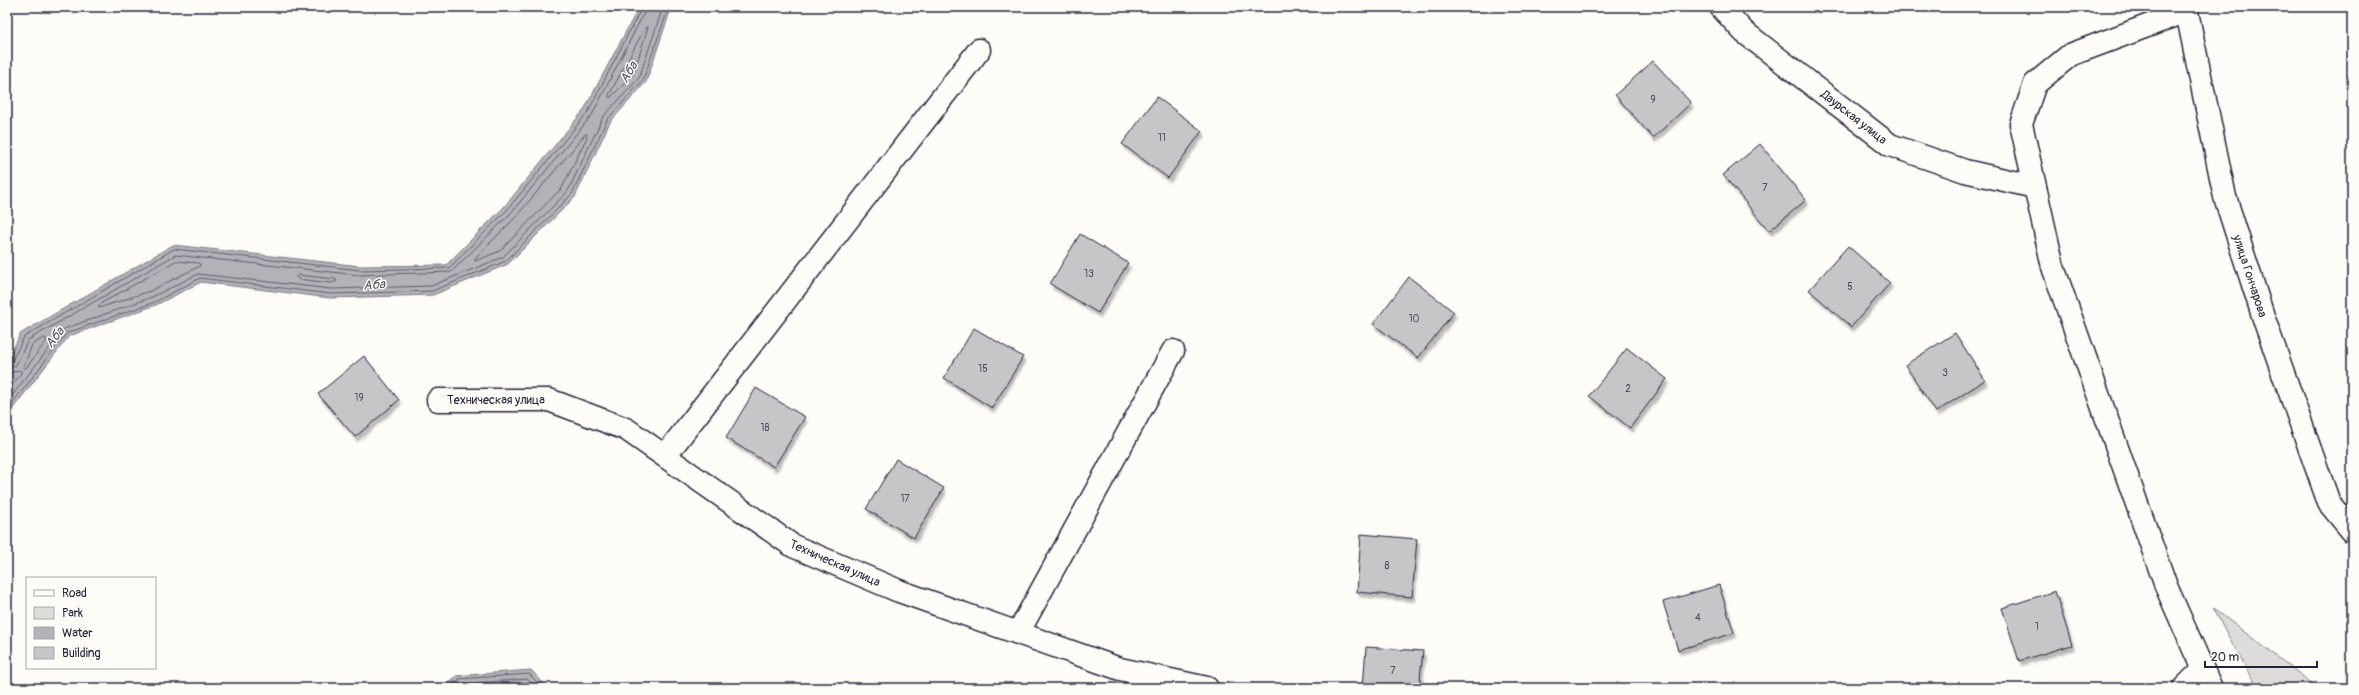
<svg xmlns="http://www.w3.org/2000/svg" width="2359" height="695" font-family="Pangolin,sans-serif">
<style>
.green{fill:#dddcdb;stroke:#807f8b}
.water{fill:#b2b2b7;stroke:#787885}
.lines{fill:none;stroke-linecap:round;stroke-linejoin:round}
.shore{stroke:#5c5c6d;stroke-width:1}
.building{fill:#c6c6c8;stroke:#22223b;filter:url(#shadow)}
.minor-casing{stroke:#22223b;stroke-width:25}
.major-casing{stroke:#22223b;stroke-width:25}
.minor{stroke:#fdfcf7;stroke-width:22}
.major{stroke:#fdfcf7;stroke-width:22}
.labels{text-anchor:middle;stroke-width:3;stroke-linejoin:round;paint-order:stroke}
.number-label{font-size:10px;fill:#4b4b5e}
.street-label{font-size:12px;fill:#22223b;stroke:#fdfcf7}
.water-label{font-size:13px;font-style:italic;fill:#545466;stroke:#fdfcf7}
</style>
<defs>
<filter id="shadow"><feDropShadow dx="2.5" dy="4.5" stdDeviation="1" flood-color="#0004"/></filter>
</defs>
<rect width="100%" height="100%" fill="#fdfcf7"/>
<filter id="ink" filterUnits="userSpaceOnUse"><feTurbulence type="fractalNoise" baseFrequency=".025" numOctaves="2"/><feDisplacementMap in="SourceGraphic" scale="8" xChannelSelector="R" yChannelSelector="G"/><feConvolveMatrix kernelMatrix="1 2 1 2 8 2 1 2 1" color-interpolation-filters="sRGB"/></filter>
<g filter="url(#ink)">
<path class="green" d="M2213,608L2318,688H2257Z"/>
<path class="water" d="M639,7H674L670,12L646,82L610,122L575,197L508,264L433,295L330,298L201,282L156,305L69,336L7,416V363L20,334L173,245L360,266L446,265L504,207L584,110Z
M531,670L548,688H443L456,676Z"/>
<g class="lines">
<path class="shore" d="M648,27L633,75L610,98L609,95L645,28Z
M586,134L587,137L562,188L500,251L475,261V258L515,218Z
M176,261L199,263L200,266L150,291L99,308V305Z
M298,275L335,279L337,281L331,283L298,279L296,277Z
M44,338L47,340L26,368H23L32,345Z
M7,363L12,361L24,337L174,249L360,270L449,268L507,210L588,112L642,7
M7,368L16,365L28,340L175,255L359,275L451,272L510,214L592,115L647,7
M7,374L19,370L22,372L7,392
M7,402L64,329L152,297L198,274L331,289L431,286L503,257L568,191L603,117L639,78L663,7
M7,410L67,333L155,302L200,278L330,294L432,291L506,261L572,194L607,120L643,80L669,7
M449,688L459,679L529,674L543,688
M456,688L461,684L527,679L536,688"/>
</g>
<path class="building" d="M1653,61L1691,103L1653,138L1615,95Z
M1157,97L1202,131L1168,178L1122,144Z
M1760,144L1806,200L1769,231L1723,175Z
M1080,234L1128,263L1098,313L1050,284Z
M1848,246L1890,283L1851,327L1809,290Z
M1409,277L1454,312L1418,358L1373,324Z
M974,328L1023,357L992,408L944,378Z
M1955,333L1985,380L1936,412L1905,365Z
M1627,348L1667,379L1630,428L1589,396Z
M364,356L399,400L355,437L318,394Z
M756,388L805,417L774,467L726,438Z
M896,459L944,488L914,538L866,509Z
M1361,534L1417,539L1412,597L1357,592Z
M1719,585L1734,633L1678,650L1663,602Z
M2055,591L2072,645L2019,661L2002,608Z
M1366,647L1423,651L1419,688H1363Z"/>
<g class="lines">
<defs>
<path id="minor" d="M1721,7L1744,32L1890,145L1965,171L2035,187
M438,400H549L626,429L793,546L899,591L1120,669L1207,688
M665,456L979,50
M1018,633L1173,351
M2184,688L2202,670"/>
<path id="major" d="M2186,7L2225,197L2264,319L2329,503L2352,531
M2187,11L2070,55L2035,84L2021,124L2053,267L2166,586L2211,688"/>
</defs>
<use href="#minor" class="minor-casing"/>
<use href="#major" class="major-casing"/>
<use href="#minor" class="minor"/>
<use href="#major" class="major"/>
</g>
</g>
<g class="labels">
<g class="number-label">
<text x="1653" y="103">9</text>
<text x="1162" y="141">11</text>
<text x="1765" y="191">7</text>
<text x="1089" y="277">13</text>
<text x="1850" y="290">5</text>
<text x="1414" y="322">10</text>
<text x="983" y="372">15</text>
<text x="1945" y="376">3</text>
<text x="1628" y="392">2</text>
<text x="359" y="401">19</text>
<text x="765" y="431">18</text>
<text x="905" y="502">17</text>
<text x="1387" y="569">8</text>
<text x="1698" y="621">4</text>
<text x="2037" y="630">1</text>
<text x="1393" y="674">7</text>
</g>
<g class="street-label">
<text transform="translate(1854 117) rotate(38)" y="4">Даурская улица</text>
<text transform="translate(2250 276) rotate(72)" y="4">улица Гончарова</text>
<text x="496" y="404">Техническая улица</text>
<text transform="translate(835 563) rotate(24)" y="4">Техническая улица</text>
</g>
<g class="water-label">
<text transform="translate(628 72) rotate(-59)" y="5">Аба</text>
<text transform="translate(374 284) rotate(-5)" y="5">Аба</text>
<text transform="translate(54 337) rotate(-52)" y="5">Аба</text>
</g>
</g>
<rect width="2359" height="695" fill="none" stroke="#fdfcf7" stroke-width="24"/>
<rect x="12" y="12" width="2335" height="671" fill="none" stroke="#22223b" stroke-width="1.5" filter="url(#ink)"/>
<rect x="26" y="577" width="130" height="92" fill="#fdfcf7" stroke="#a5a5ac"/>
<rect x="34" y="590" width="20" height="6" fill="#fdfcf7" stroke="#a5a5ac"/>
<text x="62" y="597" font-size="12" fill="#22223b">Road</text>
<rect x="34" y="607" width="20" height="12" fill="#dddcdb" stroke="#a5a5ac"/>
<text x="62" y="617" font-size="12" fill="#22223b">Park</text>
<rect x="34" y="627" width="20" height="12" fill="#b2b2b7" stroke="#a5a5ac"/>
<text x="62" y="637" font-size="12" fill="#22223b">Water</text>
<rect x="34" y="647" width="20" height="12" fill="#c6c6c8" stroke="#a5a5ac"/>
<text x="62" y="657" font-size="12" fill="#22223b">Building</text>
<path d="M2205 661v6h112v-6" fill="none" stroke="#22223b" stroke-width="2"/>
<text x="2211" y="661" font-size="12" fill="#22223b" stroke="#fdfcf7" stroke-width="3" paint-order="stroke">20 m</text>
</svg>
